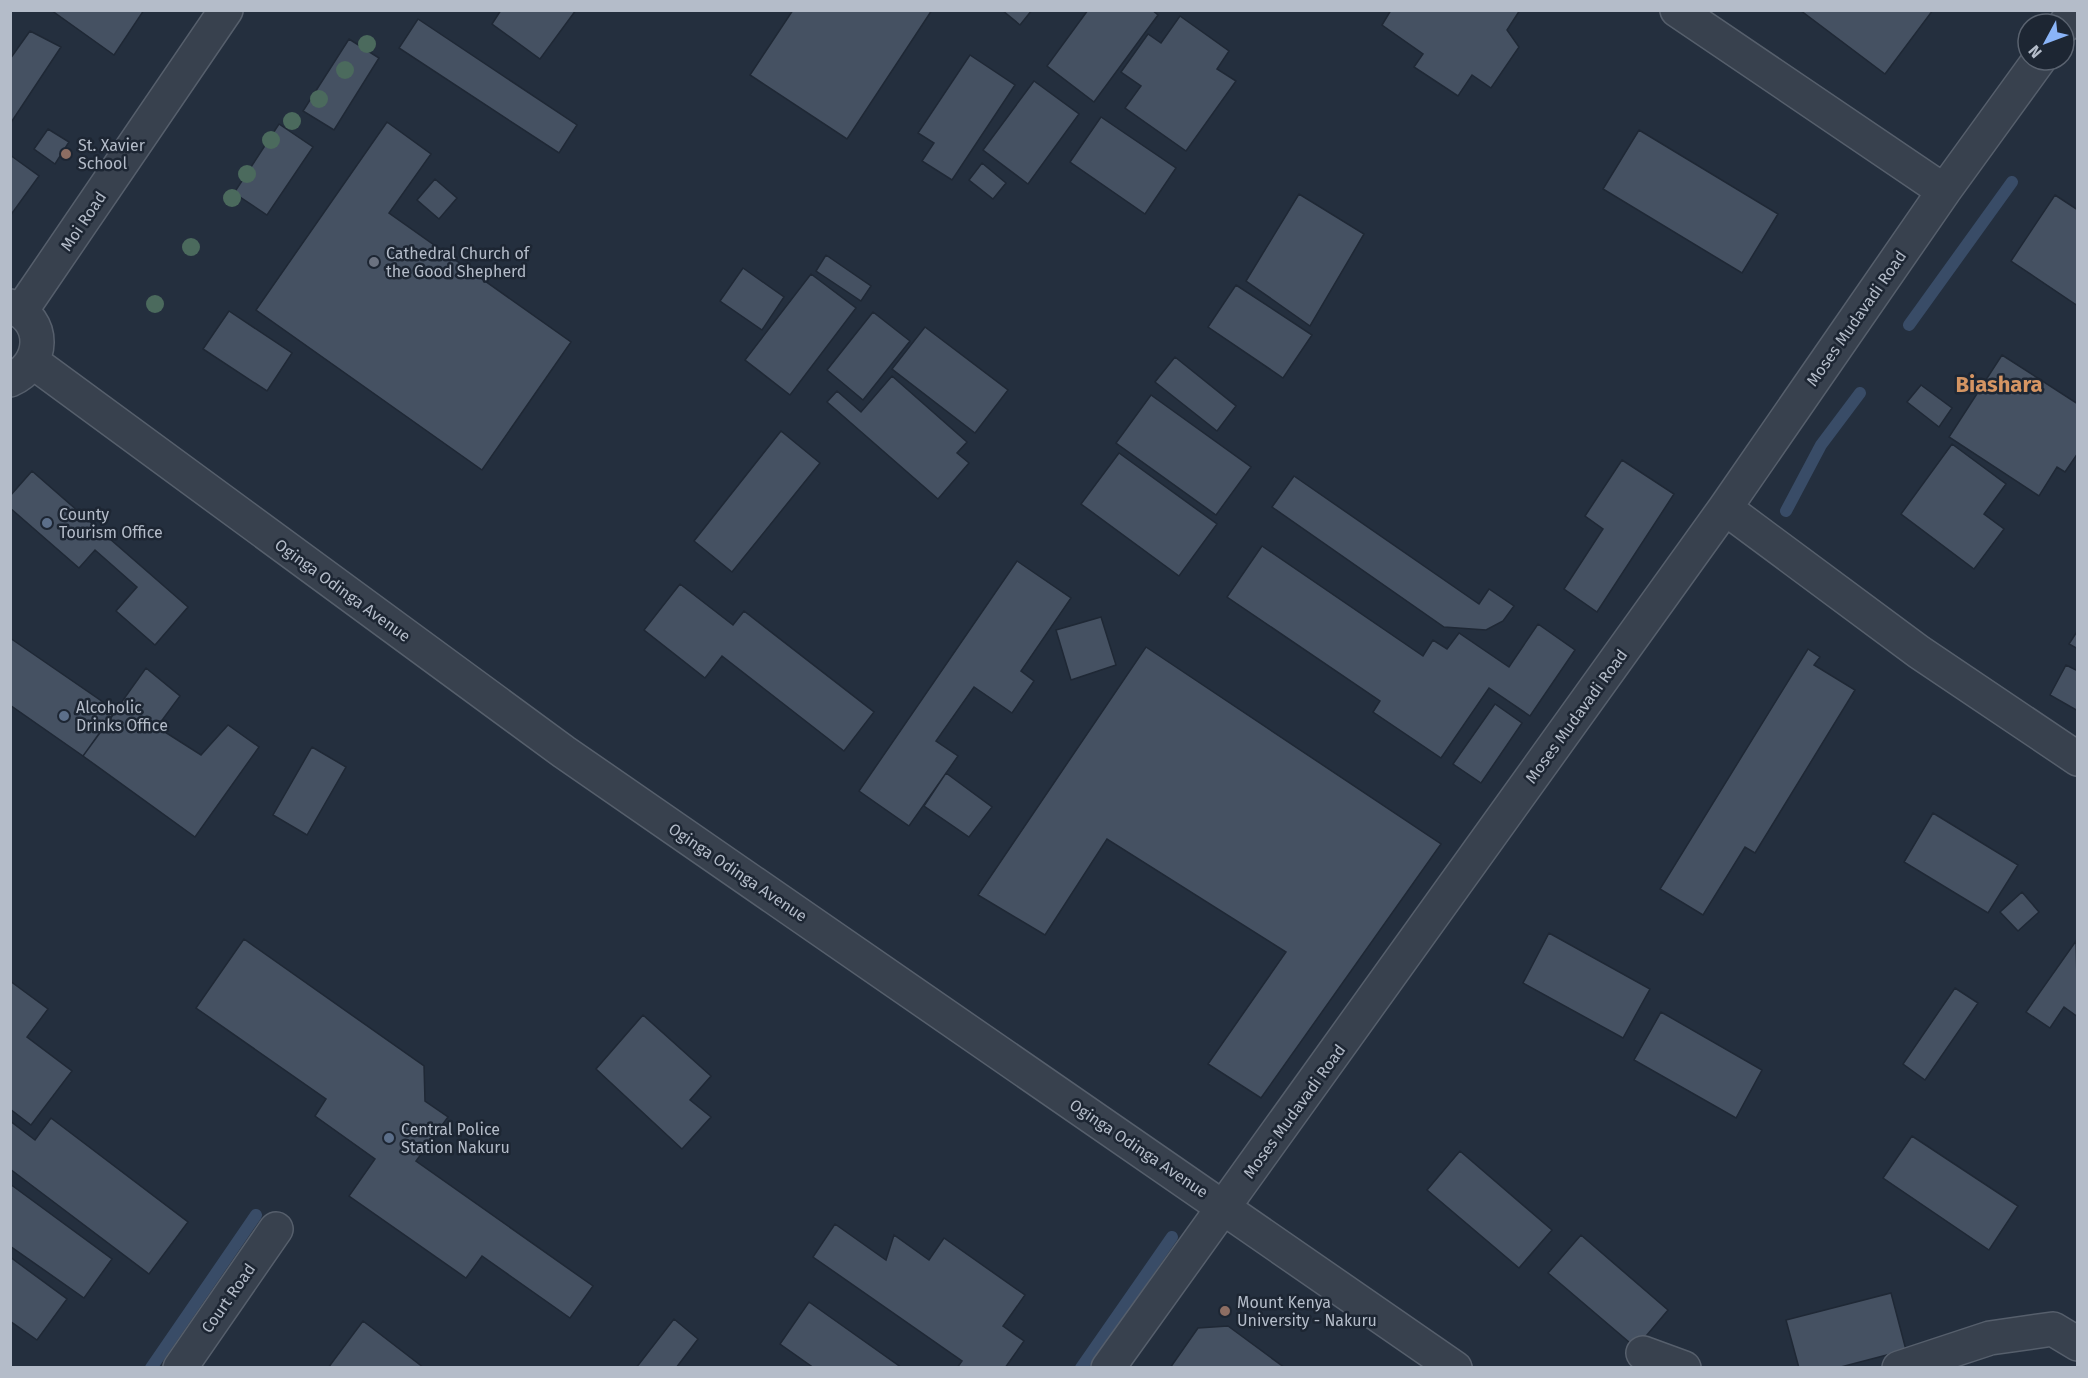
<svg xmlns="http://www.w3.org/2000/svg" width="2088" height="1378" font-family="'Fira Sans',sans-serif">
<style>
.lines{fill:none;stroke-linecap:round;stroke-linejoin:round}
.stream{stroke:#394c67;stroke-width:12}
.building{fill:#455162;stroke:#1f2835;stroke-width:1.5}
.minor-casing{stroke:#565f6c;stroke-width:36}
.minor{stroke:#38414e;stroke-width:33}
.tree{fill:#4b6a5d}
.education-dot{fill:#8d6e63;stroke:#1d2633;stroke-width:2}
.worship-dot{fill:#6b7280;stroke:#1d2633;stroke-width:2}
.service-dot{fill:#5c6f8a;stroke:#1d2633;stroke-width:2}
.labels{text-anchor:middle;stroke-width:5;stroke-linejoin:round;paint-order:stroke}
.poi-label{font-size:16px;fill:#b4bcc9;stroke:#1d2633;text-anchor:start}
.street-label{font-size:16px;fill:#b4bcc9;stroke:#1d2633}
.district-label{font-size:22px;font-weight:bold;fill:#d59563;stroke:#1d2633}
</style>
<rect width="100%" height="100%" fill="#242f3e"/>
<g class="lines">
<path class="stream" d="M1909,325L2012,182
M1786,511L1821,445L1860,393
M151,1368L256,1215
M1081,1368L1172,1237"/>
</g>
<path class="building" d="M51,10H144L114,55Z
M501,10H576L540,59L492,24Z
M793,10H932L847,139L750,75Z
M1002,10H1032L1020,25Z
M1088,10H1152L1158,15L1094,102L1047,66Z
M1391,10H1520L1507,30L1519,47L1491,88L1472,75L1458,96L1414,67L1423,54L1382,25Z
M1800,10H1933L1885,74Z
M1180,16L1229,51L1217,69L1236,81L1186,151L1125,108L1141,86L1121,72L1148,34L1161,43Z
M418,19L577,125L559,153L399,48Z
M30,31L61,47L10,124V59Z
M349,39L379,58L334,130L303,111Z
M970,55L1015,85L952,180L922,161L934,143L918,133Z
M1034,81L1079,114L1028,184L983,150Z
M1101,117L1176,168L1145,214L1070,162Z
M387,122L431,154L389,213L571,342L482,470L256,310Z
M279,124L313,147L267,215L234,193Z
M48,129L69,142L55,164L34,149Z
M1639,130L1778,214L1742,273L1603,189Z
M10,155L39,176L10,216Z
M982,163L1006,183L993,199L969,180Z
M435,179L457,198L439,219L417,200Z
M1299,194L1364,234L1310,326L1246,281Z
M2055,195L2078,210V306L2011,261Z
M826,255L871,286L861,301L816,271Z
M743,268L784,297L762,330L720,301Z
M811,274L856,308L790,395L745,360Z
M1236,285L1312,335L1283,378L1208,327Z
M229,311L292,353L267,391L203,349Z
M873,312L910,341L863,400L827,370Z
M925,327L1008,390L975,433L892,369Z
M2002,355L2078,404V453L2065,472L2057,467L2039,496L1949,437Z
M1175,357L1236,406L1217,431L1155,382Z
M892,376L967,442L957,453L969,463L938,499L827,402L837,391L861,412Z
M1921,385L1952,408L1939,427L1907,402Z
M1151,395L1251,467L1216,515L1116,443Z
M781,431L820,463L732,572L694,541Z
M1952,444L2006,484L1984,514L2004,529L1974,569L1901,514Z
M1119,453L1217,524L1179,576L1081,504Z
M1622,460L1674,494L1597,612L1564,589L1603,529L1585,516Z
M32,471L188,607L155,645L116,611L137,587L95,550L79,568L10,508V496Z
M1294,476L1479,604L1489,589L1514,606L1503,621L1486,630L1444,627L1272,507Z
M1262,546L1423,656L1433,640L1447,649L1459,633L1509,667L1538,624L1575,650L1530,716L1489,688L1441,758L1373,712L1380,701L1227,597Z
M1017,561L1071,598L1021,671L1034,681L1012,713L974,687L936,741L958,756L909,826L859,791Z
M680,584L733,625L744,611L874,712L844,751L722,656L705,678L644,630Z
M1101,617L1116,665L1071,680L1056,630Z
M2078,630V649L2069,644Z
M10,638L116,711L83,756L10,705Z
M1146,647L1441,844L1261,1098L1208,1064L1286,952L1107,839L1045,935L978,895Z
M1808,649L1820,657L1814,665L1855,690L1755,853L1745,847L1703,915L1660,889Z
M2066,665L2078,671V711L2050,695Z
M146,668L180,696L157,727L201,755L228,725L259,747L195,837L83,756Z
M1495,704L1522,723L1481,783L1453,764Z
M312,747L346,767L307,835L273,815Z
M946,773L992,807L969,837L924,806Z
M1933,813L2018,865L1988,913L1904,862Z
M2022,892L2039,912L2018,931L2000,912Z
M1549,933L1650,989L1623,1038L1523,983Z
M244,939L424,1066L425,1101L448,1117L416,1161L593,1286L570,1318L482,1256L466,1278L349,1196L375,1159L315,1116L326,1099L196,1008Z
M2076,941L2078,1017L2064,1007L2050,1028L2026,1012Z
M10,981L48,1009L27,1037L72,1071L31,1125L10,1109Z
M1955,988L1978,1003L1925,1080L1903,1064Z
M1661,1012L1762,1070L1736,1118L1634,1060Z
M643,1015L711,1076L690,1100L711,1117L682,1149L596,1069Z
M51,1118L188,1222L149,1274L10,1169V1121L35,1140Z
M1912,1136L2018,1206L1989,1250L1883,1178Z
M1460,1151L1552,1230L1519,1268L1427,1190Z
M10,1184L112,1259L84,1298L10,1246Z
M835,1224L886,1260L894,1235L929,1260L944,1238L1025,1295L1003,1326L1024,1341L1005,1368H957L962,1361L813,1257Z
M1581,1235L1668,1310L1636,1348L1548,1273Z
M10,1257L67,1299L37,1340L10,1321Z
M1891,1293L1906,1350L1837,1368H1799L1786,1320Z
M809,1302L902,1368H814L780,1344Z
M674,1319L698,1339L676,1368H636Z
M363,1321L424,1368H328Z
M1228,1326L1285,1368H1170L1198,1328Z"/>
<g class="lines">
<defs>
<path id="minor" d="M1677,10L1944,191
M2064,26L2075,10
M10,306C47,320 45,365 10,380
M21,311L226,10
M33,362L564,752L1455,1368
M1725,508L1919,652L2078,759
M1643,1353L1684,1368
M180,1368L276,1229
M1108,1368L1725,508L1944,191L2039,60
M1899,1368L1990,1338L2053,1329L2078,1344"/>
</defs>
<use href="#minor" class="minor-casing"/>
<use href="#minor" class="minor"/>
</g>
<g class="tree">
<circle cx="367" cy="44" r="9"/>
<circle cx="345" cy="70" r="9"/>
<circle cx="319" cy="99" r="9"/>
<circle cx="292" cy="121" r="9"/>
<circle cx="271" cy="140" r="9"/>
<circle cx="247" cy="174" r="9"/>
<circle cx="232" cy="198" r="9"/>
<circle cx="191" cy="247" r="9"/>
<circle cx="155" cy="304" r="9"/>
</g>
<g class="education-dot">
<circle cx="66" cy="154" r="6"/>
<circle cx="1225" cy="1311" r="6"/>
</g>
<circle class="worship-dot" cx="374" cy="262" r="6"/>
<g class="service-dot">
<circle cx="47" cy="523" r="6"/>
<circle cx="64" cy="716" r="6"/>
<circle cx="389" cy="1138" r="6"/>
</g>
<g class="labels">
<g class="poi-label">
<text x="78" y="151">St. Xavier<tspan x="78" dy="18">School</tspan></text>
<text x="386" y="259">Cathedral Church of<tspan x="386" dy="18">the Good Shepherd</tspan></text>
<text x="59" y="520">County<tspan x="59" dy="18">Tourism Office</tspan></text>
<text x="76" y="713">Alcoholic<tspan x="76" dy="18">Drinks Office</tspan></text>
<text x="401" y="1135">Central Police<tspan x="401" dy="18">Station Nakuru</tspan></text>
<text x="1237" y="1308">Mount Kenya<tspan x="1237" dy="18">University - Nakuru</tspan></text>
</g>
<g class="street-label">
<text transform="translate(83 221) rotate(-56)" y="6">Moi Road</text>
<text transform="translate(1856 318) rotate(-55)" y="6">Moses Mudavadi Road</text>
<text transform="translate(343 590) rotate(36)" y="6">Oginga Odinga Avenue</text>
<text transform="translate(1576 716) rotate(-54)" y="6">Moses Mudavadi Road</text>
<text transform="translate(738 872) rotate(34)" y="6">Oginga Odinga Avenue</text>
<text transform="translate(1294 1111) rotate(-54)" y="6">Moses Mudavadi Road</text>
<text transform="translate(1139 1148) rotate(34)" y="6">Oginga Odinga Avenue</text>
<text transform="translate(228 1298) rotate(-55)" y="6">Court Road</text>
</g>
<g class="district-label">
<text x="1999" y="392">Biashara</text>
</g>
</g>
<rect width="2088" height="1378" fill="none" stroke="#b4bcc9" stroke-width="24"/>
<g transform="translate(2046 42) rotate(229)"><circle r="28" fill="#1d2633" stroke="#59626f" stroke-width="1.5"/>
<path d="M0-4.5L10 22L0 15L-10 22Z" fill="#8ab4f8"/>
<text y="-9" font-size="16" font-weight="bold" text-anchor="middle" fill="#b4bcc9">N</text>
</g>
</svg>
